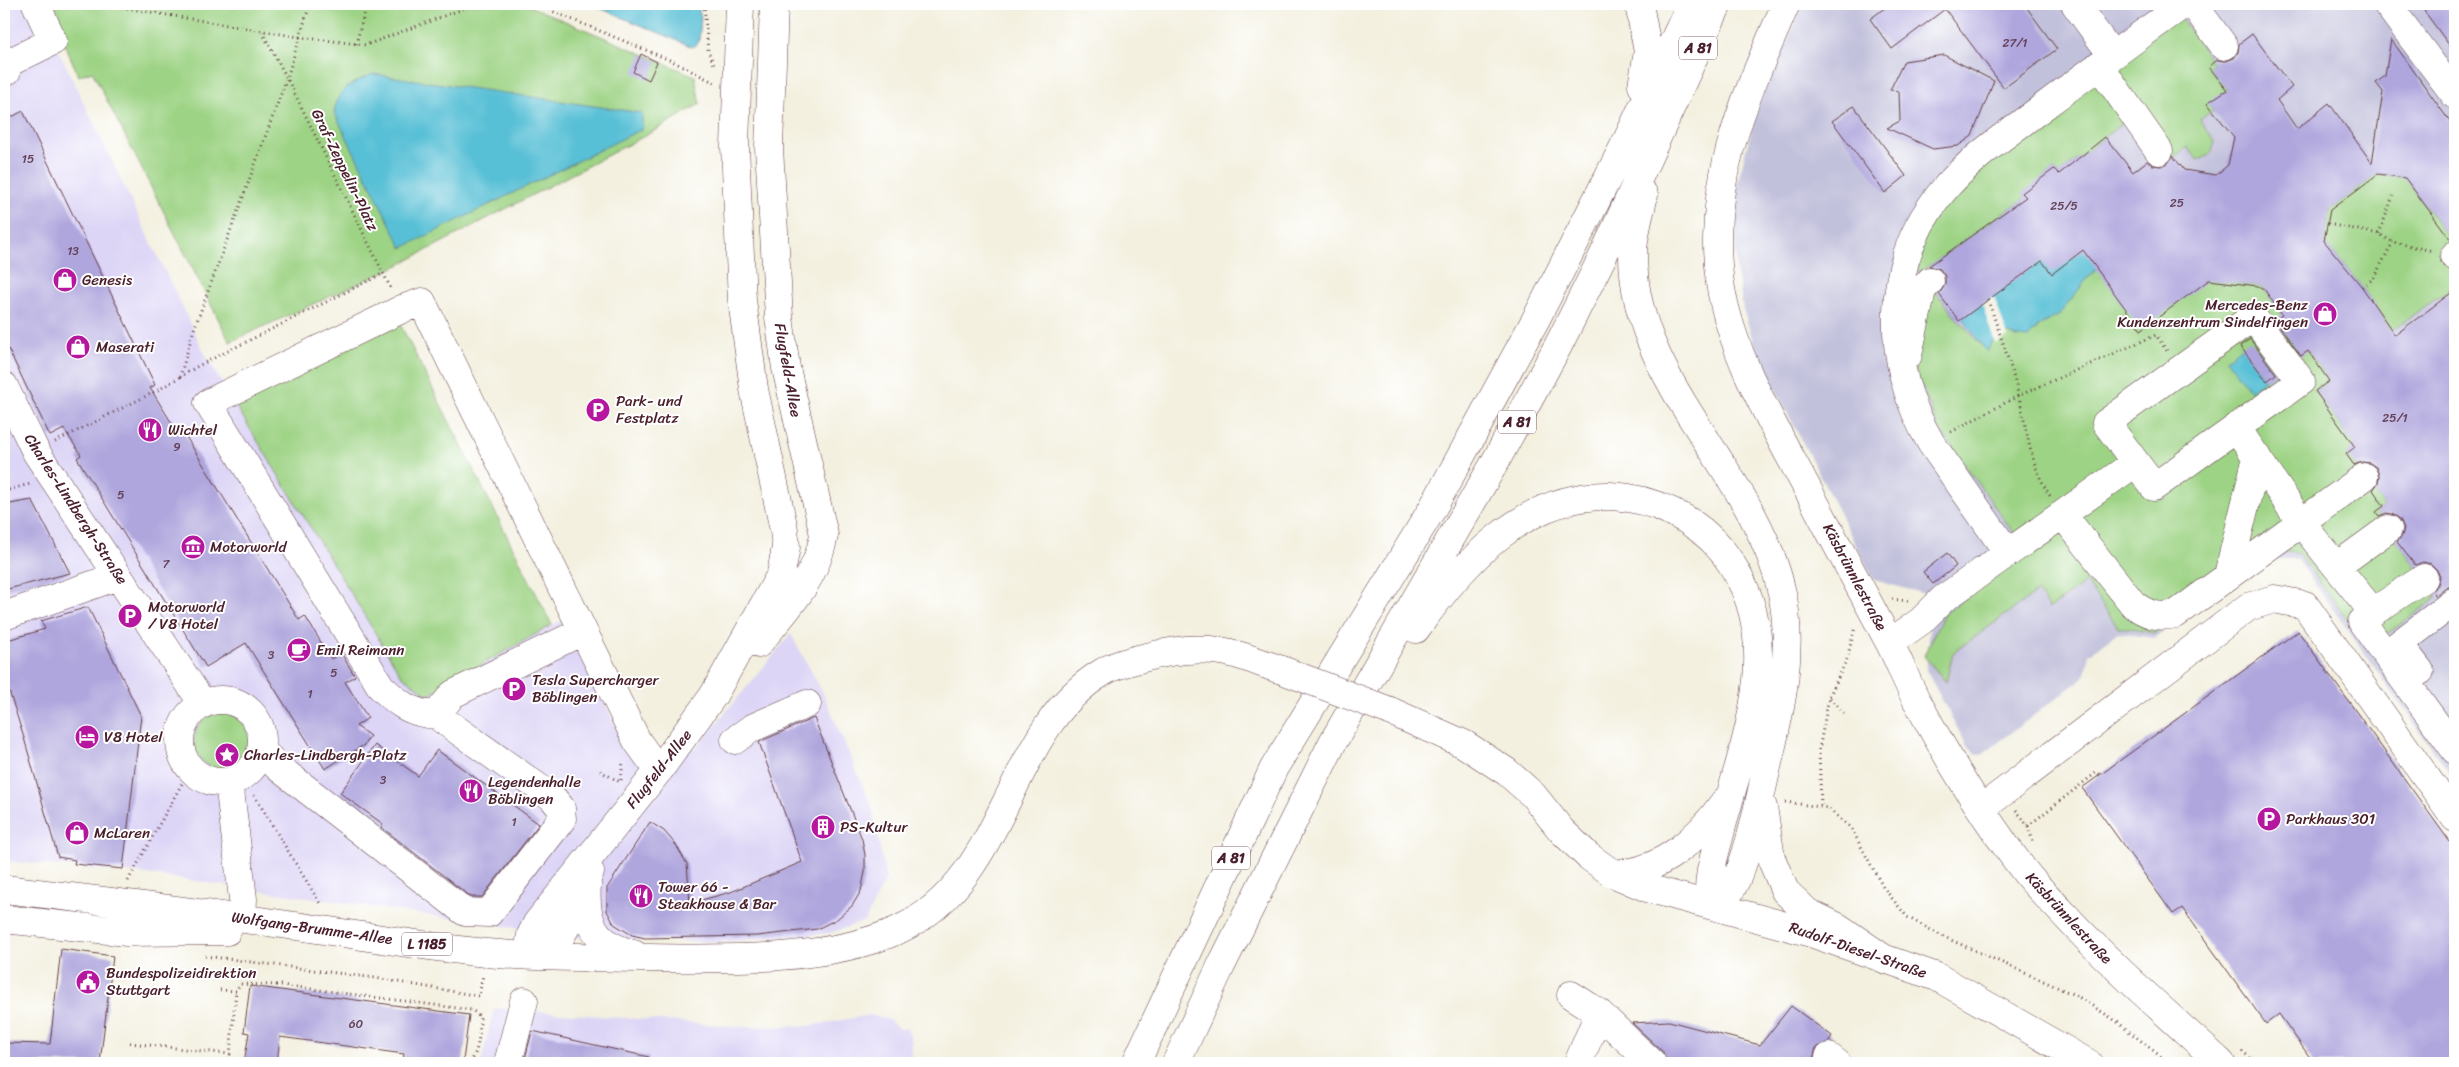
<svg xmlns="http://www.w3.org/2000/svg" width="2459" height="1067" font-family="Sriracha,sans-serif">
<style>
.built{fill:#ddd5f6}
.industrial{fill:#c2c1dc}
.green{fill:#9dd384;stroke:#747958}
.water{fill:#59c0d6;stroke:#527080}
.pier{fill:#f3f0df}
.building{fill:#afa6dd}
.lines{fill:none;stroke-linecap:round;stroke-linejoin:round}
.minor-casing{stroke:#633e46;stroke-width:29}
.major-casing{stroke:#633e46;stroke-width:29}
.highway-casing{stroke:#633e46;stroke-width:29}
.path{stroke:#633e46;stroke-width:3;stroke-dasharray:1 4;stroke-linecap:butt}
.minor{stroke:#fff;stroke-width:28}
.major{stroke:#fff;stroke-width:28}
.highway{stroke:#fff;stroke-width:28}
.major-bridge-casing{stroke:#633e46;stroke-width:29;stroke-linecap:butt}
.major-bridge{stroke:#fff;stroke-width:28}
.labels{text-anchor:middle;stroke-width:4;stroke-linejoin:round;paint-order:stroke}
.number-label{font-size:12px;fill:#634158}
.shield{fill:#fff;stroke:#80626b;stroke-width:1}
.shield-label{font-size:14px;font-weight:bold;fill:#4a1f2b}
.street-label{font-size:15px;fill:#4a1f2b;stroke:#fff}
.poi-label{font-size:15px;fill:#4a1f2b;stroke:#fff;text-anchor:start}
</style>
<rect width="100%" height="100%" fill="#fff"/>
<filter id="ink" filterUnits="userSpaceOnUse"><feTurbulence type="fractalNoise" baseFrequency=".02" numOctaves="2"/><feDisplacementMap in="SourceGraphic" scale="10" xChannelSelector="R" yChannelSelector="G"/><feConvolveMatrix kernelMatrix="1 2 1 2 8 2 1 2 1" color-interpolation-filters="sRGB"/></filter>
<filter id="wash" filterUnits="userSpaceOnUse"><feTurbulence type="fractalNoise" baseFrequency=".0096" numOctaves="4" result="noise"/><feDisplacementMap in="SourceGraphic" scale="20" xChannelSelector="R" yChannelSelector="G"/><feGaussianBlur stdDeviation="1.12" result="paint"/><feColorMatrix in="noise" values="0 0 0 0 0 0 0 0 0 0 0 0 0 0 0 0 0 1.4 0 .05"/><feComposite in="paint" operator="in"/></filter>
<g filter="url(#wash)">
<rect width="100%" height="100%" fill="#f3f0df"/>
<path class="built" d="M4,4H36L206,356L233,401L428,695L552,625L564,620L629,753L696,748L791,634L823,693L872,807L886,879L865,921L831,933L717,942L584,938L139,873L4,861Z
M494,1008L743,1027L809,1026L870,1015L889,1020L899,1029L907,1028L912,1042L910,1063H481Z"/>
<path class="industrial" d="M1804,4H2455V780L2297,559H2259L2155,638L2118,633L2089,654L2084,677L1982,755L1976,754L1967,746L1926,670L1930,628L1943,599L1874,580L1776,391L1753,341L1743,309L1736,266L1735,192L1758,105Z"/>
<path class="green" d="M37,4H525L695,76L700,104L654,131L399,265L230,342L92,71L79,76L61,37Z
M2179,16L2213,63L2209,67L2227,90L2208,103L2213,110L2200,120L2215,142L2211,153L2198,160L2187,147L2174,157L2138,110L2059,174L2054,169L2023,193L2026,197L1922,271L1912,270L1930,224L1959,183Z
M2378,174L2405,178L2450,240L2455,257V286L2391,330L2362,287L2324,241L2330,210Z
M2108,262L2258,286L2264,289L2329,381L2315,391L2354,445L2347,454L2384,506L2376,512L2438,598L2368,647L2298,553L2269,551L2155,633L2118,627L2086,582L2049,609L2037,592L1953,653L1946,682L1924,656L1944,614L2028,553L1938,427L1915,369L1932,287L1959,321L1987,351L1991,343L2009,334L2017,337L2035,332L2040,325L2049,321L2091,274Z
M398,320L552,625L428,695L401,675L233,401Z
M194 741a28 28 0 1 1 56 0a28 28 0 1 1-56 0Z"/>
<path class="water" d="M590,4H697L701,17L699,42L693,47Z
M373,74L642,113V129L402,248L334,112C340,87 350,84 373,74Z
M2106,213L2108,262L2091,274L2058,316L2040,325L2028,338L2017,337L2009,334L1991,343L1987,352L1962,318Z
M2242,347L2265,379L2250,391L2226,359Z"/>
<path class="pier" d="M1994,297L2008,337L1995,344L1982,304Z"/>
<g id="blocks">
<path class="building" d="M1890,4H2024L2057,49L2004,88L1945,9L1892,49L1870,19Z
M2419,4H2455V53Z
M2252,34L2292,87L2277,100L2297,129L2329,103L2372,163L2383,92L2376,83L2385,76L2391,39L2455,129V240H2451L2405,178L2378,174L2330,210L2324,241L2362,287L2395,335L2455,290V585L2446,588L2436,596L2433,591L2438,584L2440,577L2437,570L2431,564L2423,562L2415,565L2397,542L2402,536L2404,528L2400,519L2394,515L2387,513L2379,516L2376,512L2384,506L2373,490L2378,483L2379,475L2377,468L2370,463L2362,462L2354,465L2346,454L2355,447L2315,391L2329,381L2308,351L2301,356L2275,320L2282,315L2264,289L2258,286L2209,280L2141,330L2083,250L2052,274L2042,261L1959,321L1939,294L1945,285V276L1940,269L1929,266L2026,197L2022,193L2054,169L2059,174L2105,137L2133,172L2147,161L2153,165L2161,166L2168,163L2173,156L2184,170L2216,175L2228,165L2234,137L2207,103L2227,90L2209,67L2217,60L2226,61L2234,58L2238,52L2239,44Z
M641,54L657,62L649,80L633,72Z
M1944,55L1994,81L1972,136L1958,146L1933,149L1887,128L1900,121L1899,91L1890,90L1904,61Z
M1854,106L1906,176L1885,193L1832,121Z
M23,111L155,385L150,388L176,430L180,427L299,620L305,616L331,659L341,653L355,676L345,682L368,718L356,726L370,736L364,745L325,769L246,643L206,667L77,458L81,455L64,429L50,436L4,340V121Z
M2250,339L2276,374L2267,381L2240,346Z
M32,500L70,573L4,590V505Z
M1947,553L1956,566L1933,584L1923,572Z
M88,607L141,716L123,869L74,864L75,860L58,857L24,738L4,675V641L45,629L41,621Z
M2298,631L2455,849V1063H2314L2279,1014L2266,1024L2182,908L2173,914L2082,788Z
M814,718L862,839L865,855V872L861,891L852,906L837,919L817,929L757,936L645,938L632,935L614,924L607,911V888L650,822L664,831L676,845L687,864L690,903L731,892L802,862L759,742Z
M375,745L418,776L437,750L539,824L482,897H471L381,827L383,824L340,793Z
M61,949L113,956L100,1063H4V1043L50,1044Z
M250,986L469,1015L463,1061L403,1063L404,1054L280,1037L277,1063H244L249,1033L244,1032Z
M1791,1006L1832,1036L1828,1042L1816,1048L1812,1063H1667L1663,1052L1632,1023L1669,1021L1760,1045Z
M532,1031L649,1057L648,1063H524Z"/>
</g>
</g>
<g filter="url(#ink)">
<use href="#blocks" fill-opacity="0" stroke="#633e46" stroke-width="1"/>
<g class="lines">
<defs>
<path id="minor" d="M1786,4C1747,94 1705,181 1720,283C1733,363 1781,437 1818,509C1841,553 1865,596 1888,640C1899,660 1906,681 1917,701C1949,761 1985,820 2026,873C2036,886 2049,898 2060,910C2110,965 2166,1013 2221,1063
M2075,4L2112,55
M2193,4L2224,46
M2387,4L2455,95
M2099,65L2159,151
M4,72L7,71L4,65L53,41L36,4
M2454,256L2455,255
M2253,317L2301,381L2154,487L2106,423Z
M1908,355L1922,290L1930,281
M4,386L36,452L203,704
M2236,427L2302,524L2373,612L2424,578
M2063,515L2133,604C2147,615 2159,618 2176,614L2364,477
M2008,553L1931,443C1885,365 1882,264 1942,192C1970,158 2009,133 2043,107C2090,72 2136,38 2184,4
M2337,566L2388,529
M2228,575L2257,457
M2373,612L2362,622L2455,750
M4,616L118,576
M1890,643L1921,621L1943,599L2135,463
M2420,671L2399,644L2455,601
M180 741a41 41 0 1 1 82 0a41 41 0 1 1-82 0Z
M436,715L453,694L583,631
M735,740L752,728L807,704
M261,750L279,768L465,912L489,913L562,819L561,808L552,797L436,715C410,713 399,704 381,687L208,403L402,309L422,302L637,741L650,759L660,769
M229,782L243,899L242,918
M1981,809L2248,607L2274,599L2305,605L2455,818
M1571,995L1599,1013
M1829,1057L1837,1063
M508,1063L524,1001
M1578,1063L1599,1013L1652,1063"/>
<path id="major" d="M758,644C786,610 816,580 824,535L786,368L779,317L769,148L774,4
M1390,711L1464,744L1507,772L1533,795L1561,830L1588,856L1612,873L1647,888L1808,932L1937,977L2088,1063
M587,885C584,923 596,945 634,954
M4,889C96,900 188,911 281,924C349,933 417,946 486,953C540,958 596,957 650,958C727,959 827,962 898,930C1010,879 1004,731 1103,672C1114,665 1130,661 1143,658C1168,651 1195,647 1221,651C1241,654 1262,664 1282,670
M4,919L127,932L227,931
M528,954L531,935L537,923L660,769L713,696L781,574L786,547L784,530L754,389L742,300L735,146L740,4
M550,955L567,925L590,872"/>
<path id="highway" d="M1639,4L1648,52L1642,86
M1644,195C1640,213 1634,232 1633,251C1631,384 1755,469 1782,593C1794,650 1781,708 1768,763C1759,800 1750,855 1732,888C1729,894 1723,900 1718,906
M1416,629C1462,564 1524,493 1611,496C1653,498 1697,519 1723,552C1790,638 1745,736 1721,830C1715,854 1706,879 1710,904
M1763,807L1771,858L1785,891L1807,912L1838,927L1886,960
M1612,873C1659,876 1700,836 1725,801
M1136,1063L1274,768L1431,511L1537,317L1628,138L1691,4
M1176,1063L1221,966L1333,742L1494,464L1559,344L1604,254L1718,4"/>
</defs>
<use href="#minor" class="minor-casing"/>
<use href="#major" class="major-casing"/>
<use href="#highway" class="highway-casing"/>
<path class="path" d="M102,4L299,37L366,45L476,4
M535,4L672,61L715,83
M704,4L708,51L714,64
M262,32L287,78L391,289
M356,44L367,4
M2328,224L2379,234L2393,242L2433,251
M2379,234L2393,196
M2362,287L2373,279L2393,242
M1988,300C1999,332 2011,364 2019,397C2028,434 2029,462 2050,496
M180,377L193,332L287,78L310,4
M1951,432L2018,396L2156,335L2167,351
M55,442L160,389L198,366L384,273
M4,491L30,484
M1892,599L1908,601
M1830,698L1844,713
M600,771L620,782
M621,780L623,761
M254,795L321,905
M1785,802L1828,808L1851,828L1883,887L1907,917L1942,936L2077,996L2116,1021L2169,1063
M1821,805L1819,750L1829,697L1847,659L1855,627
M2016,810L2028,826L2033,842
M2028,826L2097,772L2100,775
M128,881L190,769
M205,956L375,978L479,996L483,975
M220,990L236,991L240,984L281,985L472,1010L480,1016C480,1031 479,1051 470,1063
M130,1043L230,1054L236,991
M2242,1051L2256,1063"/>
<use href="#minor" class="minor"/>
<use href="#major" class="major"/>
<use href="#highway" class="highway"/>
<defs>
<path id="major-bridge" d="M1282,670L1390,711"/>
</defs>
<use href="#major-bridge" class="major-bridge-casing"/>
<use href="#major-bridge" class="major-bridge"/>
</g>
</g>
<defs>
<symbol id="shop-disc" viewBox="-11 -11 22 22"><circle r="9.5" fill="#b5179e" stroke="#fff"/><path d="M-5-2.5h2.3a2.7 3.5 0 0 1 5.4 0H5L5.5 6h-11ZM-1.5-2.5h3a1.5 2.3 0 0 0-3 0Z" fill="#fff"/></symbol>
<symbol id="parking-disc" viewBox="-11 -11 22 22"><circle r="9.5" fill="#b5179e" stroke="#fff"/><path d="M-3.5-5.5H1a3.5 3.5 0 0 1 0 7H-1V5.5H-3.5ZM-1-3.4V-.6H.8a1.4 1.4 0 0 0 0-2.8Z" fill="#fff"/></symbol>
<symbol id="restaurant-disc" viewBox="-11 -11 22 22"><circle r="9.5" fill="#b5179e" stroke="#fff"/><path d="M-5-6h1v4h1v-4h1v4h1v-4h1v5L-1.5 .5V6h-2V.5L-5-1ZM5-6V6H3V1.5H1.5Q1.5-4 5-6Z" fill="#fff"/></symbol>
<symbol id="museum-disc" viewBox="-11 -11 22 22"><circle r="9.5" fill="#b5179e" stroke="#fff"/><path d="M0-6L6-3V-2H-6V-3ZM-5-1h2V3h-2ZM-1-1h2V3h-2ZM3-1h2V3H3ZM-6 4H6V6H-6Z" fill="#fff"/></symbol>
<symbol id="cafe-disc" viewBox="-11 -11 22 22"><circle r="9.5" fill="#b5179e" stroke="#fff"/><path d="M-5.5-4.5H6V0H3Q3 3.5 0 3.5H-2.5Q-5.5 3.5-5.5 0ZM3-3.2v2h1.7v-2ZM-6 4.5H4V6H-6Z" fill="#fff"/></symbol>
<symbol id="hotel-disc" viewBox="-11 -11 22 22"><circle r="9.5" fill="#b5179e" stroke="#fff"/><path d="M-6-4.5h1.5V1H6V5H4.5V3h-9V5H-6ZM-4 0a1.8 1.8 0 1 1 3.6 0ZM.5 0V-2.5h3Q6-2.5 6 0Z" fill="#fff"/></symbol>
<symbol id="sight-disc" viewBox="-11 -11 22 22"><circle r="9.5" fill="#b5179e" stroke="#fff"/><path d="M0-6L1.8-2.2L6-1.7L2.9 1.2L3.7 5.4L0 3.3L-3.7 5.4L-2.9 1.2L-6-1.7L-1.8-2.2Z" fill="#fff"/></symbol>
<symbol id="building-disc" viewBox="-11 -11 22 22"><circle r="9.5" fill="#b5179e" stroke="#fff"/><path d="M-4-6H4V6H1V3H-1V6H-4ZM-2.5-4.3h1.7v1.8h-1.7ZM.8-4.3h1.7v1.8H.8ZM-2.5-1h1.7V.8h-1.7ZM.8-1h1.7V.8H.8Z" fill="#fff"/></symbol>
<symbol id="civic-disc" viewBox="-11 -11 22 22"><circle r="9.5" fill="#b5179e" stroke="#fff"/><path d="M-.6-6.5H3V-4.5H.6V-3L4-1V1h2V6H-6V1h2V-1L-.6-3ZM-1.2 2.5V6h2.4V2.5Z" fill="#fff"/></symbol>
</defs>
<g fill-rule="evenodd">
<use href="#shop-disc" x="51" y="266" width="28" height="28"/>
<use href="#shop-disc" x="2311" y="300" width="28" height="28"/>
<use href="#shop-disc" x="64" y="333" width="28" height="28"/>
<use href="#parking-disc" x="584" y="396" width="28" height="28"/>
<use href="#restaurant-disc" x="136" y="416" width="28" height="28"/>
<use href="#museum-disc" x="179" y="533" width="28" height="28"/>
<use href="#parking-disc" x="116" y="602" width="28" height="28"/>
<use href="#cafe-disc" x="285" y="636" width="28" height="28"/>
<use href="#parking-disc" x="500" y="675" width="28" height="28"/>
<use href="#hotel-disc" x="73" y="723" width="28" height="28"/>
<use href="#sight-disc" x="213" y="741" width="28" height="28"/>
<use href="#restaurant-disc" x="457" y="777" width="28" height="28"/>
<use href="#parking-disc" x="2255" y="805" width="28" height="28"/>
<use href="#building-disc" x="809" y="813" width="28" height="28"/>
<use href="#shop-disc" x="63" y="819" width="28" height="28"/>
<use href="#restaurant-disc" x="627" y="882" width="28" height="28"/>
<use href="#civic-disc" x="74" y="968" width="28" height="28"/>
</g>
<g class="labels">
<g class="number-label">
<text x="2015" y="47">27/1</text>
<text x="28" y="163">15</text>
<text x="2177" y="207">25</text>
<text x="2064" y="210">25/5</text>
<text x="73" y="255">13</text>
<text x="2395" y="422">25/1</text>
<text x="177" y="451">9</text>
<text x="121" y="499">5</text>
<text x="166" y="568">7</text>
<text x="271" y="659">3</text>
<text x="334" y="677">5</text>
<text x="310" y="698">1</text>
<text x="383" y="784">3</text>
<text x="514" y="826">1</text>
<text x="356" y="1028">60</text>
</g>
<g class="shield">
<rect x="1679" y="36.5" width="38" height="23" rx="4"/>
<rect x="1498" y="410.5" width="38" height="23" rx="4"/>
<rect x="1212" y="846.5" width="38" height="23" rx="4"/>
<rect x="402" y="932.5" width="50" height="23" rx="4"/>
</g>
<g class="shield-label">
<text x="1698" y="53">A 81</text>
<text x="1517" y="427">A 81</text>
<text x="1231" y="863">A 81</text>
<text x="427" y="949">L 1185</text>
</g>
<g class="street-label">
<text transform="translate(345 170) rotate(64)" y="5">Graf-Zeppelin-Platz</text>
<text transform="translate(788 370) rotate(80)" y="5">Flugfeld-Allee</text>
<text transform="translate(76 509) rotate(57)" y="5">Charles-Lindbergh-Straße</text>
<text transform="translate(1855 577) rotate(62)" y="5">Käsbrünnlestraße</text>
<text transform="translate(659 769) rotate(-52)" y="5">Flugfeld-Allee</text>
<text transform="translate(2069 918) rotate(47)" y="5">Käsbrünnlestraße</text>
<text transform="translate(312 928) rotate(8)" y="5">Wolfgang-Brumme-Allee</text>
<text transform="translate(1858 950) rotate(19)" y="5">Rudolf-Diesel-Straße</text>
</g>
<g class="poi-label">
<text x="82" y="285">Genesis</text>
<text x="2308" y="310" text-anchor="end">Mercedes-Benz<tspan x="2308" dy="17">Kundenzentrum Sindelfingen</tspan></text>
<text x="96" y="352">Maserati</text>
<text x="616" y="406">Park- und<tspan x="616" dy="17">Festplatz</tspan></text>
<text x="168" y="435">Wichtel</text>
<text x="210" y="552">Motorworld</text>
<text x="148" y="612">Motorworld<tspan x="148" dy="17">/ V8 Hotel</tspan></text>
<text x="316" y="655">Emil Reimann</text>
<text x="532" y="685">Tesla Supercharger<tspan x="532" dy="17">Böblingen</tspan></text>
<text x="104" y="742">V8 Hotel</text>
<text x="244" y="760">Charles-Lindbergh-Platz</text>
<text x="488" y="787">Legendenhalle<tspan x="488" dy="17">Böblingen</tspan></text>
<text x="2286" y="824">Parkhaus 301</text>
<text x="840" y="832">PS-Kultur</text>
<text x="94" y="838">McLaren</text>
<text x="658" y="892">Tower 66 -<tspan x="658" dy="17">Steakhouse &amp; Bar</tspan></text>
<text x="106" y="978">Bundespolizeidirektion<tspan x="106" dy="17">Stuttgart</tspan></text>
</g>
</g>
<rect width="2459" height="1067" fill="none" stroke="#fff" stroke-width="20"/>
</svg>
